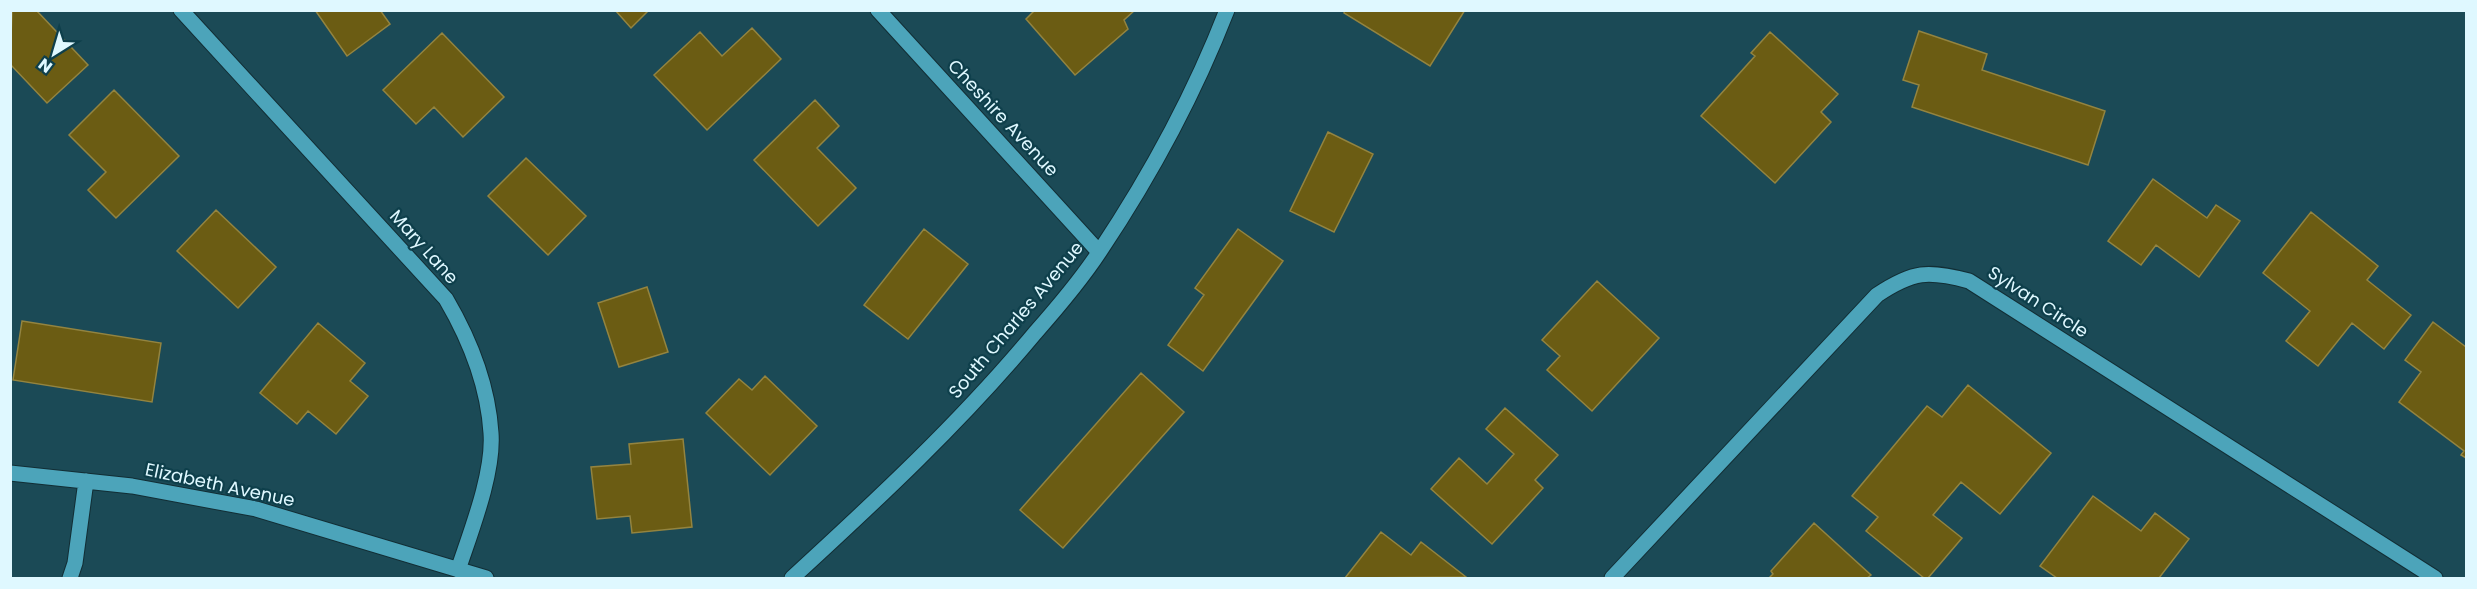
<svg xmlns="http://www.w3.org/2000/svg" width="2477" height="589" font-family="Poppins,sans-serif">
<style>
.building{fill:#6b5c13;stroke:#938440;stroke-width:1.5}
.lines{fill:none;stroke-linecap:round;stroke-linejoin:round}
.street-casing{stroke:#122e35;stroke-width:17}
.street{stroke:#4ca4ba;stroke-width:15}
.labels{text-anchor:middle;stroke-width:4.5;stroke-linejoin:round;paint-order:stroke}
.street-label{font-size:18px;fill:#dff8ff;stroke:#0e3f4b}
</style>
<rect width="100%" height="100%" fill="#1b4a56"/>
<path class="building" d="M12,10H36L88,65L47,103L10,64Z
M315,10H380L390,24L347,56Z
M615,10H649L631,28Z
M1035,10H1135L1124,20L1128,29L1075,75L1026,19Z
M1345,10H1465L1430,66L1344,13Z
M752,28L781,59L707,130L654,75L700,32L722,56Z
M1919,31L1987,54L1982,70L2105,111L2088,165L1912,107L1919,85L1903,80Z
M1770,32L1838,94L1821,112L1831,122L1775,183L1701,116L1755,56L1751,53Z
M442,33L504,97L463,137L434,107L416,124L383,90Z
M114,90L179,156L116,218L88,190L106,172L69,135Z
M815,100L839,126L817,148L856,188L818,226L754,160Z
M1328,132L1373,154L1334,232L1290,211Z
M526,158L586,216L548,255L488,196Z
M2153,179L2207,218L2216,205L2240,221L2199,277L2156,245L2141,265L2108,241Z
M216,210L276,267L238,308L177,251Z
M2311,212L2378,266L2367,280L2411,315L2384,349L2352,323L2318,366L2286,341L2310,311L2263,273Z
M924,229L968,264L908,339L864,305Z
M1238,229L1283,261L1203,371L1168,345L1204,295L1195,288Z
M1597,281L1659,338L1592,411L1547,370L1560,356L1542,340Z
M647,287L668,352L619,367L598,303Z
M22,321L161,343L152,402L13,380Z
M2433,322L2466,347V458L2461,455L2464,451L2399,402L2421,372L2405,360Z
M318,323L365,363L350,381L368,396L336,434L308,411L297,424L260,393Z
M1141,373L1184,412L1063,548L1020,510Z
M765,376L817,426L770,475L706,413L739,379L752,390Z
M1968,385L2051,453L2000,514L1961,482L1933,515L1962,538L1928,578H1924L1866,531L1878,517L1852,496L1927,406L1942,417Z
M1505,408L1558,455L1535,480L1543,488L1492,544L1431,489L1459,458L1487,484L1514,454L1486,429Z
M683,439L692,527L632,533L630,516L597,519L591,467L631,464L629,444Z
M2093,496L2141,531L2155,513L2189,539L2159,578H2057L2040,566Z
M1814,523L1871,575L1867,578H1769L1773,574L1771,571Z
M1381,532L1411,555L1421,542L1466,577L1345,578Z"/>
<g class="lines">
<defs>
<path id="street" d="M181,10L446,299C470,340 488,385 491,433C494,473 471,531 458,570
M878,10L1099,252
M10,473L132,486L256,509L486,578
M70,578L75,563L86,481
M792,578C877,500 961,422 1035,333C1058,307 1081,280 1100,251C1150,176 1194,95 1227,10
M1612,578L1877,295C1913,271 1928,270 1969,281L2435,578"/>
</defs>
<use href="#street" class="street-casing"/>
<use href="#street" class="street"/>
</g>
<g class="labels">
<g class="street-label">
<text transform="translate(1003 118) rotate(47)" y="6">Cheshire Avenue</text>
<text transform="translate(424 247) rotate(48)" y="6">Mary Lane</text>
<text transform="translate(2038 302) rotate(33)" y="6">Sylvan Circle</text>
<text transform="translate(1016 320) rotate(-50)" y="6">South Charles Avenue</text>
<text transform="translate(220 485) rotate(12)" y="6">Elizabeth Avenue</text>
</g>
</g>
<rect width="2477" height="589" fill="none" stroke="#dff8ff" stroke-width="24"/>
<g transform="translate(54 54) rotate(217)" stroke="#0e3f4b" stroke-width="4.5" paint-order="stroke">
<path d="M0-4.5L10 22L0 15L-10 22Z" fill="#dff8ff"/>
<text y="-9" font-size="16" font-weight="bold" text-anchor="middle" fill="#dff8ff">N</text>
</g>
</svg>
